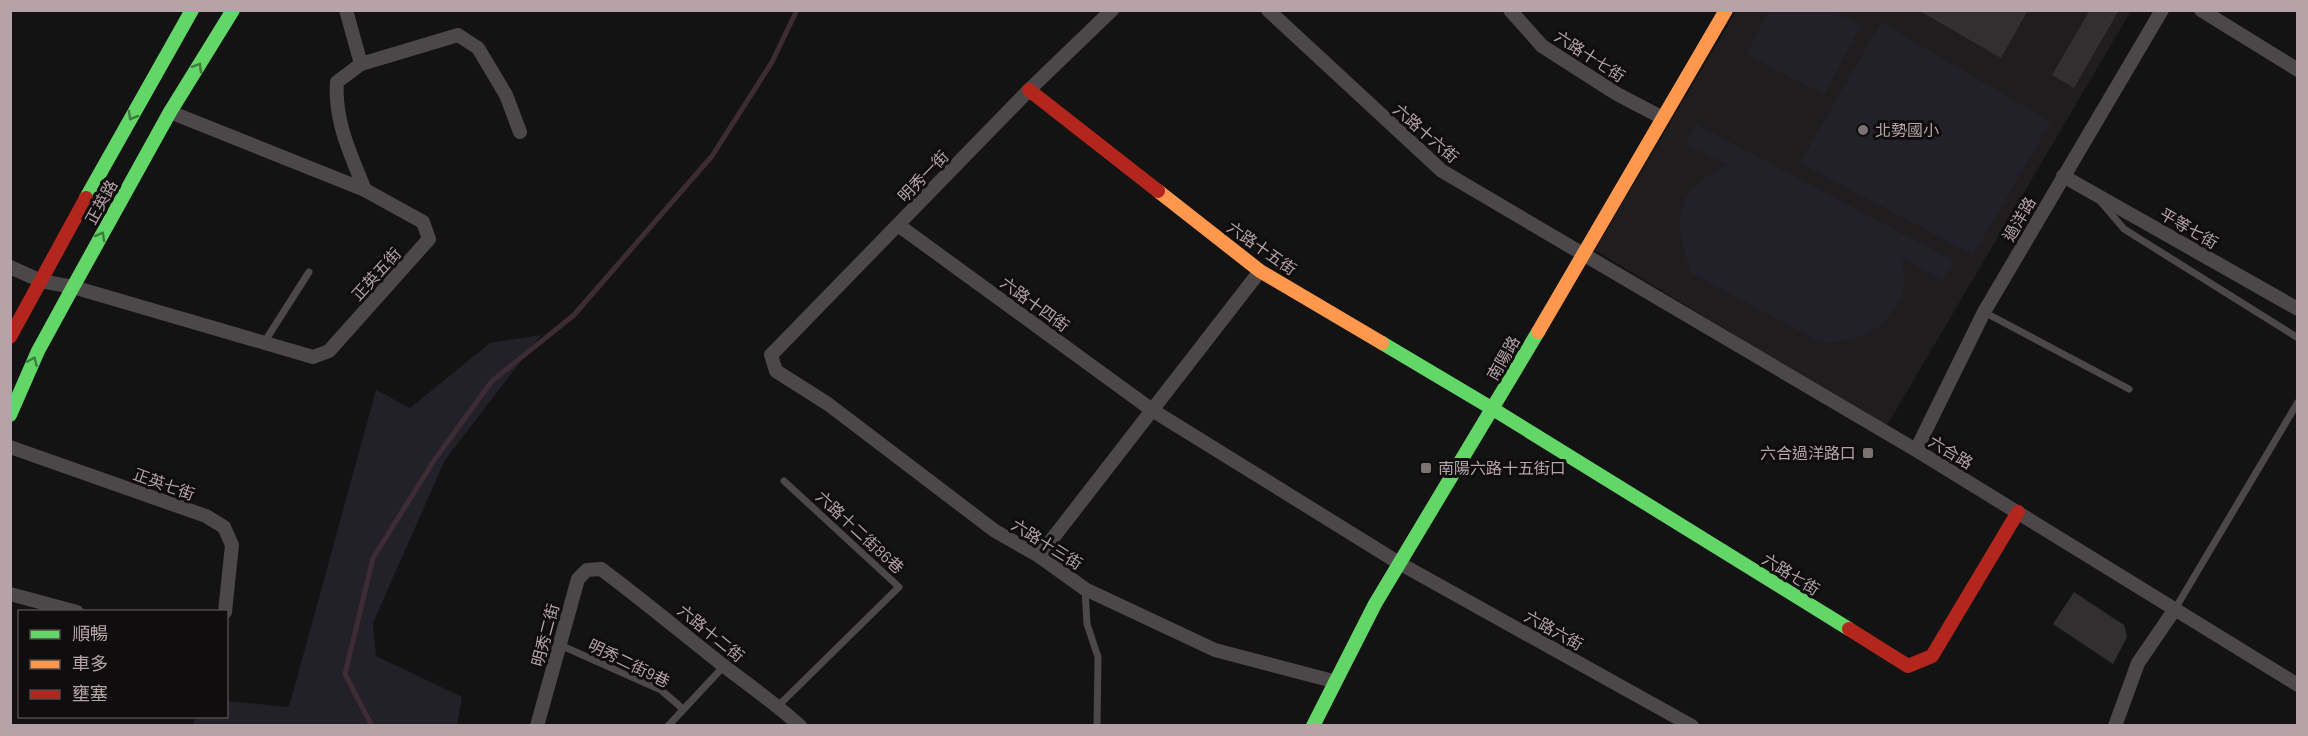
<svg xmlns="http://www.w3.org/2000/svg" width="2308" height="736" font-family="Barlow,'Noto Sans TC',sans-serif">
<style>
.built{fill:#1f1d1d}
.green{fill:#222029}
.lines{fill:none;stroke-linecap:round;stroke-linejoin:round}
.stream{stroke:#3e2c34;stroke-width:5}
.building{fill:#312f2f}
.lane{stroke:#4c4748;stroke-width:7}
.street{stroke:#4c4748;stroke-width:14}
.fast{stroke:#63d668;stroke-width:14}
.slow{stroke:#ff974d;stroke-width:14}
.jam{stroke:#b3261e;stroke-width:14}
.oneway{stroke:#3d7c3f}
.poi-dot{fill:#7c7173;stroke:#0f0d0d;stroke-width:2}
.labels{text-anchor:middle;stroke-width:6;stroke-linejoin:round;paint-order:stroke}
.street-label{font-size:16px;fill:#b5a3a7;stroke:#0f0d0d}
.poi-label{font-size:16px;fill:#b5a3a7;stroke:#0f0d0d;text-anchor:start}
</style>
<rect width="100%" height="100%" fill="#131313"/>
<path class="built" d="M1736,11H2131L1886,427L1595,250Z"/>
<path class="green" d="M1769,11H1833L1861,25L1824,95L1746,54Z
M1881,22L2051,122L1973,255L1800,163Z
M1696,124L1954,261L1943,280L1900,257C1901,261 1903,266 1904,270C1906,278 1903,290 1900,298C1883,333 1858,343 1820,342L1690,272C1687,259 1682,245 1680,231C1676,196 1699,178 1727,165L1685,144Z
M541,335L445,460L373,623L376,656L462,697L457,725H193L195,717L226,716L227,701L289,707L376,390L410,408L490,343Z"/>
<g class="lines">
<path class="stream" d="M372,726L345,674L373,558L435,459L492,381L574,315L712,156L772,62L797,10"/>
</g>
<path class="building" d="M1918,10H2028L2001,58Z
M2090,10H2119L2074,88L2052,75Z
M2074,592L2124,625L2127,637L2113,664L2053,624Z"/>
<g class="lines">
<path class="lane" d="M2101,202L2124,229L2298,338
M1984,312L2129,389
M265,341L309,272
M1085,589L1087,624L1098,657L1097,726
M2175,609L2298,402
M560,645L661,690L683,709
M778,706L899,587L784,481
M668,726L724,666"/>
<path class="street" d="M346,10L361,64
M1112,10L1029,90L771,355L776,371L828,404L995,531L1039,556L1085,589L1215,650L1333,681
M1268,10L1442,171L1916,450L2298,685
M1510,10L1542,46L1617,94L1661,117
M2201,10L2298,70
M2063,176L2298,309
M365,190C351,155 334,121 337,82L361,64L458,35L478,48L506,95L520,132
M898,225L1152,410L1399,563L1692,726
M10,267L41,281L73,287L313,357L329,351L429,239L423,222L365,190L170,112
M10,447L206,516L224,527L232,545L225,612
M1916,450L1984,312L2162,10
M1039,556L1260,271
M10,594L77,612
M537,726L578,579L587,570L601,569C643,600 683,634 724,666C750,686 776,704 800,726
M2115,726L2138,663L2175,609"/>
<path class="fast" d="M86,198L192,10
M1382,343L1493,409L1849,629
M10,415L38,351L73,287L170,112L233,10
M1313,726L1375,604L1538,332"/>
<path class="slow" d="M1158,191L1260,271L1382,343
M1538,332L1726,10"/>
<path class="jam" d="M1029,90L1158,191
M10,337L86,198
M1849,629L1908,666L1932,656L2018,512"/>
</g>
<defs><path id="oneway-chevron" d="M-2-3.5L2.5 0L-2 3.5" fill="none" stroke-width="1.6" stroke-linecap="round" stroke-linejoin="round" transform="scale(1.5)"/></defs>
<g class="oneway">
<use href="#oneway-chevron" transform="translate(198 67) rotate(-59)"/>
<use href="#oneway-chevron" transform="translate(132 116) rotate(119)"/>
<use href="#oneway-chevron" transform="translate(101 236) rotate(-61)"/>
<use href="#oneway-chevron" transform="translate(33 361) rotate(-67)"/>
</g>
<g class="poi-dot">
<circle cx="1863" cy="130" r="6"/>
<rect x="1862" y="447" width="12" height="12" rx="3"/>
<rect x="1420" y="462" width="12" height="12" rx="3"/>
</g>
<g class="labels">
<g class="street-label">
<text transform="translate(1590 56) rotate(33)" y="6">六路十七街</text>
<text transform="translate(1426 133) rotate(41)" y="6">六路十六街</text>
<text transform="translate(923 176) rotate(-46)" y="6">明秀一街</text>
<text transform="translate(101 202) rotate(-61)" y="6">正英路</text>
<text transform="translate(2019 219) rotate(-60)" y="6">過洋路</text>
<text transform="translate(2189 228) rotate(30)" y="6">平等七街</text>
<text transform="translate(1262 248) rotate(35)" y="6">六路十五街</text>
<text transform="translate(376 274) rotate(-48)" y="6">正英五街</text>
<text transform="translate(1035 304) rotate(36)" y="6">六路十四街</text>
<text transform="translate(1503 358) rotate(-60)" y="6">南陽路</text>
<text transform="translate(1951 452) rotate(31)" y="6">六合路</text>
<text transform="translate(164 484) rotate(20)" y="6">正英七街</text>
<text transform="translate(860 532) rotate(43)" y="6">六路十二街86巷</text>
<text transform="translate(1047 544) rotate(32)" y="6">六路十三街</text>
<text transform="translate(1791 574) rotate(32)" y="6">六路七街</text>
<text transform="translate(1554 630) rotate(29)" y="6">六路六街</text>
<text transform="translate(711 633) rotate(39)" y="6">六路十二街</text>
<text transform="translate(545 635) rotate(-75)" y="6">明秀二街</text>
<text transform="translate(629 663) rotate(26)" y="6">明秀二街9巷</text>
</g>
<g class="poi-label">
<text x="1875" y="136">北勢國小</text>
<text x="1856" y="459" text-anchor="end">六合過洋路口</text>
<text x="1438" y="474">南陽六路十五街口</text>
</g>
</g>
<rect width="2308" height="736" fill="none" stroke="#b5a3a7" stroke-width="24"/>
<rect x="18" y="610" width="210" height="108" fill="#0f0d0d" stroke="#51494b" stroke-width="1.5"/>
<rect x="30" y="630" width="30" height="9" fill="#63d668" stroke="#51494b" stroke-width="1.5"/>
<text x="72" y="640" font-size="18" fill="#b5a3a7">順暢</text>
<rect x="30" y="660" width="30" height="9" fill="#ff974d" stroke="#51494b" stroke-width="1.5"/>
<text x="72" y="670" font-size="18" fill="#b5a3a7">車多</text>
<rect x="30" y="690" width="30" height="9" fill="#b3261e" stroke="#51494b" stroke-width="1.5"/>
<text x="72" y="700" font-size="18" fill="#b5a3a7">壅塞</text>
</svg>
